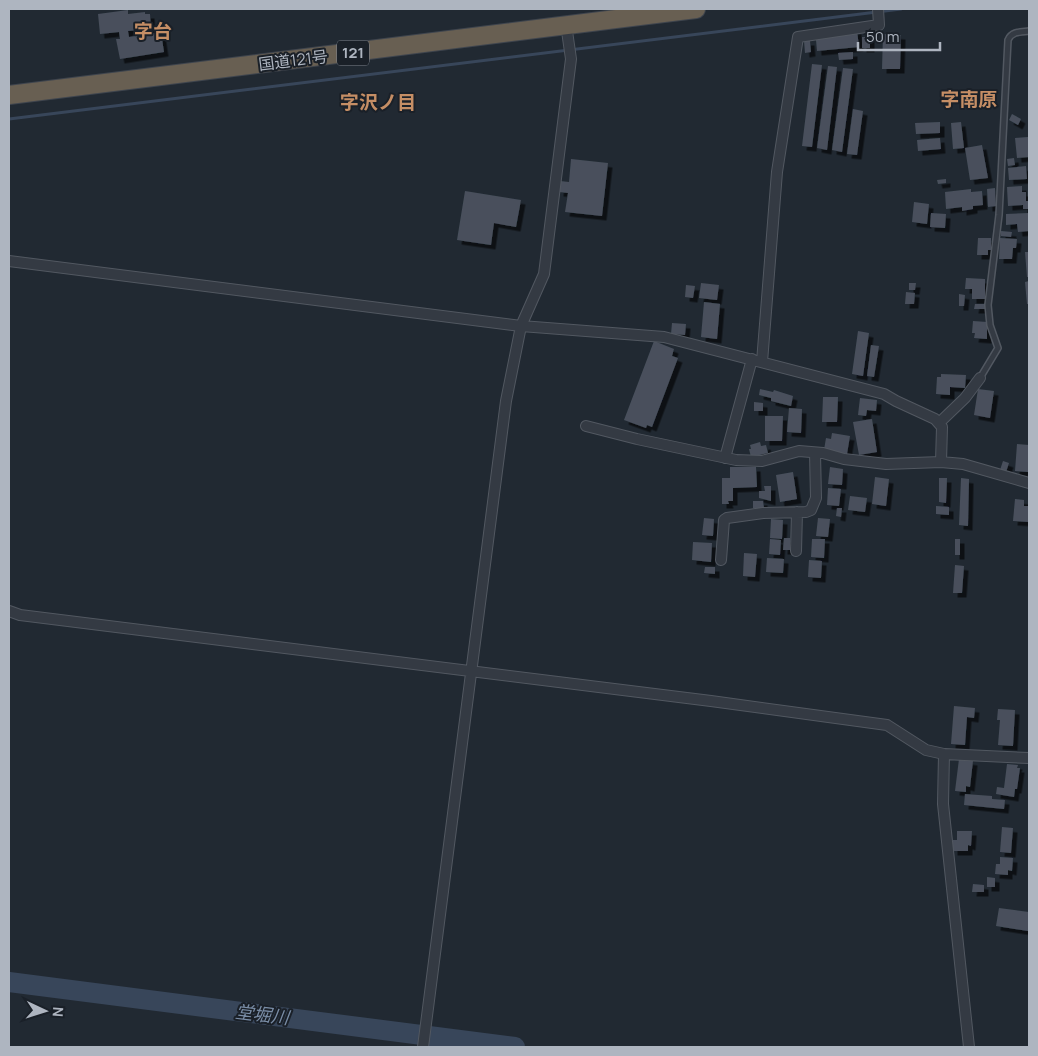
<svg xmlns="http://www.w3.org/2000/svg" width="1038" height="1056" font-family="Manrope,'Noto Sans JP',sans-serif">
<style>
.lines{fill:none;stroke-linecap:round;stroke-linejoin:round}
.stream{stroke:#38465a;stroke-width:3}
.river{stroke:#38465a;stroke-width:20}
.building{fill:#48505c;filter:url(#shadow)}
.lane-casing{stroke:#525861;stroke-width:8}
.street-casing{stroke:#525861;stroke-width:12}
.highway-casing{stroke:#3f454e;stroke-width:20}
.lane{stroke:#343a43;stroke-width:5}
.street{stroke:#343a43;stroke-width:10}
.highway{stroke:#685f52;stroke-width:18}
.labels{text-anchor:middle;stroke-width:4;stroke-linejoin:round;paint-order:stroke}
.shield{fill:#1a2028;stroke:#828892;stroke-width:1}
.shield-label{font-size:15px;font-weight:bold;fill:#aeb5c0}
.street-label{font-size:16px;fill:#aeb5c0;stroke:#1a2028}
.water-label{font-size:18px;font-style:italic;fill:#7a8da6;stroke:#1a2028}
.quarter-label{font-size:19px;font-weight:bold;fill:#c58e65;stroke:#1a2028}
</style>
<defs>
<filter id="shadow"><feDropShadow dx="4.5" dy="4.5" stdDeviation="0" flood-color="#0009"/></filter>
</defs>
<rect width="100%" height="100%" fill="#212932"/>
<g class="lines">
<path class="stream" d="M9,119L901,9"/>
<path class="river" d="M9,982L515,1047"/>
</g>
<path class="building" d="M128,10V14L145,12V14H150L151,29L128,31L129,37L161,32L164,52L120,59L116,39H120L119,32L100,34L98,14Z
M857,30L859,47L817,51L816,40L820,39L819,34Z
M883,34L901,35L900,69H882Z
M862,37H870V48H862Z
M804,41H810L811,52L805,53Z
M853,52V59L839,60L838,53Z
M812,64L822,65L812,147L802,146Z
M828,66L837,67L827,150L817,148Z
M843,68L853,69L842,152L832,150Z
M853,109L863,111L857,155L847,154Z
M1012,114L1021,119L1018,125L1009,120Z
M940,122V133L916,134L915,123Z
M961,122L964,148L953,149L951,123Z
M1028,137L1029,157L1017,158L1015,138Z
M940,138L941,149L918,151L917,140Z
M982,145L988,178L970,180L965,148Z
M1014,158L1015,165L1008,166L1007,159Z
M571,159L608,163L602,216L565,212L568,193L559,192L560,181L569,182Z
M1026,166L1027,179L1009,180L1008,168Z
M946,179V183L938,184L937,180Z
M1022,186V192H1026V201H1029V209H1023V205L1008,206L1007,187Z
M995,188L996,206L988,207L987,189Z
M971,189V192L982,191L983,205L973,206V209L962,211V207L946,209L945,192Z
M465,191L521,200L516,227L494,223L491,245L457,240Z
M914,202L929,204L927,224L912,222Z
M931,213L946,214L945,228L930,227Z
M1029,213V231L1018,232L1017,224L1006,225V214Z
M1001,231L1012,232L1011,237L1001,236Z
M978,238H991V250H988V255H977Z
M1000,238L1017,239L1016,248H1013L1012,259H999Z
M1025,252H1029V277H1027Z
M966,278L985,279V299H972V289H965Z
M1029,281V304H1027L1025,282Z
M701,283L719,285L717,300L699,298Z
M909,283H916L915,290H909Z
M686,285L695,286L693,298L685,297Z
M906,292L915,293L914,304H905Z
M959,294L965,295L964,306H959Z
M704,302L720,304L717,339L701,337Z
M975,304H985V309H974Z
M973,321L987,322V339L974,338L975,333H972Z
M672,323L686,324L685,335L671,334Z
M858,331L869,333L863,376L852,374Z
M654,341L674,349L672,356L678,358L652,427L647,425L646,428L624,420Z
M871,345L879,346L874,377L867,376Z
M941,374L966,375L965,388L950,387V395L936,394L937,377H941Z
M760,389L773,392L774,390L793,396L791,406L771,401V398L759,395Z
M978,389L994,391L990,418L974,415Z
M823,397H838L837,422H822Z
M860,398L877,400L876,411L867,410L866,416L858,415Z
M754,402L763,403V411H754Z
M789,408L802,409L801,433L787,432Z
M765,416H783L782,441H765Z
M872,419L877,452L859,455L853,422Z
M832,433L850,436L847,454L824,450L826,438L831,439Z
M760,442L761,446L766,445L768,453L751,457L749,449H751L750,445Z
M1017,444L1029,445L1028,472L1015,471Z
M1003,461L1009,463L1006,472L1000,470Z
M730,467H756L757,487L733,488V501H728L729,504H722V478H730Z
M830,467L843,469L842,485L828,484Z
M793,472L797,499L780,502L776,475Z
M875,477L889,479L886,506L872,504Z
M939,478H947L946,503L939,502Z
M961,478L969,479L968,526L959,525Z
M764,486H771V501L759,498V491H765Z
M828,488L841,489L839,506L827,505Z
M850,496L867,498L865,512L848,510Z
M1015,499L1024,500V506H1029V522L1013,521Z
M753,501H763L764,508H753Z
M936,506L949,507V515L936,514Z
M837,508H842L841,517L836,516Z
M704,518L714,519L713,536L702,535Z
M818,518L830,519L828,537L816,536Z
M771,519L783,520L782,539L770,538Z
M784,538H790V550H783Z
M770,539L781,540L780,555L769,554Z
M812,539H825L824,558L811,557Z
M955,539H960V555H955Z
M693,542L712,543L711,562L692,560Z
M744,553L757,554L755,577L743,576Z
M767,558L784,559L783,573L766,572Z
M809,560L822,561L821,578L808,577Z
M955,565L964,566L962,593H953Z
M705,567H715V574L704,573Z
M954,706L975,708L974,718L967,717L965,745L951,744Z
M998,709L1015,710L1013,746L998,745L1000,720H997Z
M959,759L973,761L970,787L966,786V792L955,791Z
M1007,764L1018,765L1017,768H1020L1017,789H1015L1014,797L996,794L997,787L1004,788Z
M965,794L992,796V799L1005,800L1004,809L964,805Z
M1002,827L1013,828L1011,853L1000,852Z
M957,831H972L971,846L968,845V851H953V840H957Z
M1000,857L1013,858L1012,871L1008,870V875L995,874L996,864H1000Z
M987,877L995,878V887H987Z
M973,884L984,885V892H972Z
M999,908L1029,912L1028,931L996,926Z"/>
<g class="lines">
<defs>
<path id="lane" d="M980,378L998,348L990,325L988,305L999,215L1008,40C1012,31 1021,32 1029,31"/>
<path id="street" d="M9,261L521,326L664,337L884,394L896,401L935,419L942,427L941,462
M762,362L777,172L798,37L879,25L878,9
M939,423L965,398L980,378
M586,426L637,439L736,460L762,461L799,451L823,453L844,459L886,464L941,462L963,464L1029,483
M725,458L752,359
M796,551L797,512
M721,560L724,520L727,518L763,513L806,512L811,510L816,498L815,453
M9,611L20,615L711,701L887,725L926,750L944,754L1029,758
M944,754L943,804L969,1047
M423,1047L506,401L521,326L544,274L571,59L566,24"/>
<path id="highway" d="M9,95L696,9"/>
</defs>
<use href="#lane" class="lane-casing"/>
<use href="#street" class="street-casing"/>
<use href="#highway" class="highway-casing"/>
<use href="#lane" class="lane"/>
<use href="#street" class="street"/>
<use href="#highway" class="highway"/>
</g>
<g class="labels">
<rect class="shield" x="337" y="40.5" width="32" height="25" rx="4"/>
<g class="shield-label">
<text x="353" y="58">121</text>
</g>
<g class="street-label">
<text transform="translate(293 60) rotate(-7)" y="6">国道121号</text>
</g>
<g class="water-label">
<text transform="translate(262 1015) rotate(7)" y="6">堂堀川</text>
</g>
<g class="quarter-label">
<text x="153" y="38">字台</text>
<text x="969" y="106">字南原</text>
<text x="378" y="109">字沢ノ目</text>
</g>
</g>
<rect width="1038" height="1056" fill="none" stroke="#aeb5c0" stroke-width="20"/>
<g transform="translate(45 1011) rotate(94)" stroke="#1a2028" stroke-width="4" paint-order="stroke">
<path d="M0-4L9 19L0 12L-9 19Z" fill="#aeb5c0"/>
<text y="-8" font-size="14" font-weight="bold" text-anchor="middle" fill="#aeb5c0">N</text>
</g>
<path d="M858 42v8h82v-8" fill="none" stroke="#aeb5c0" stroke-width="2.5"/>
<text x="866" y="42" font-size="15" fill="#aeb5c0" stroke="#1a2028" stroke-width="4" paint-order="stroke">50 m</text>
</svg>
